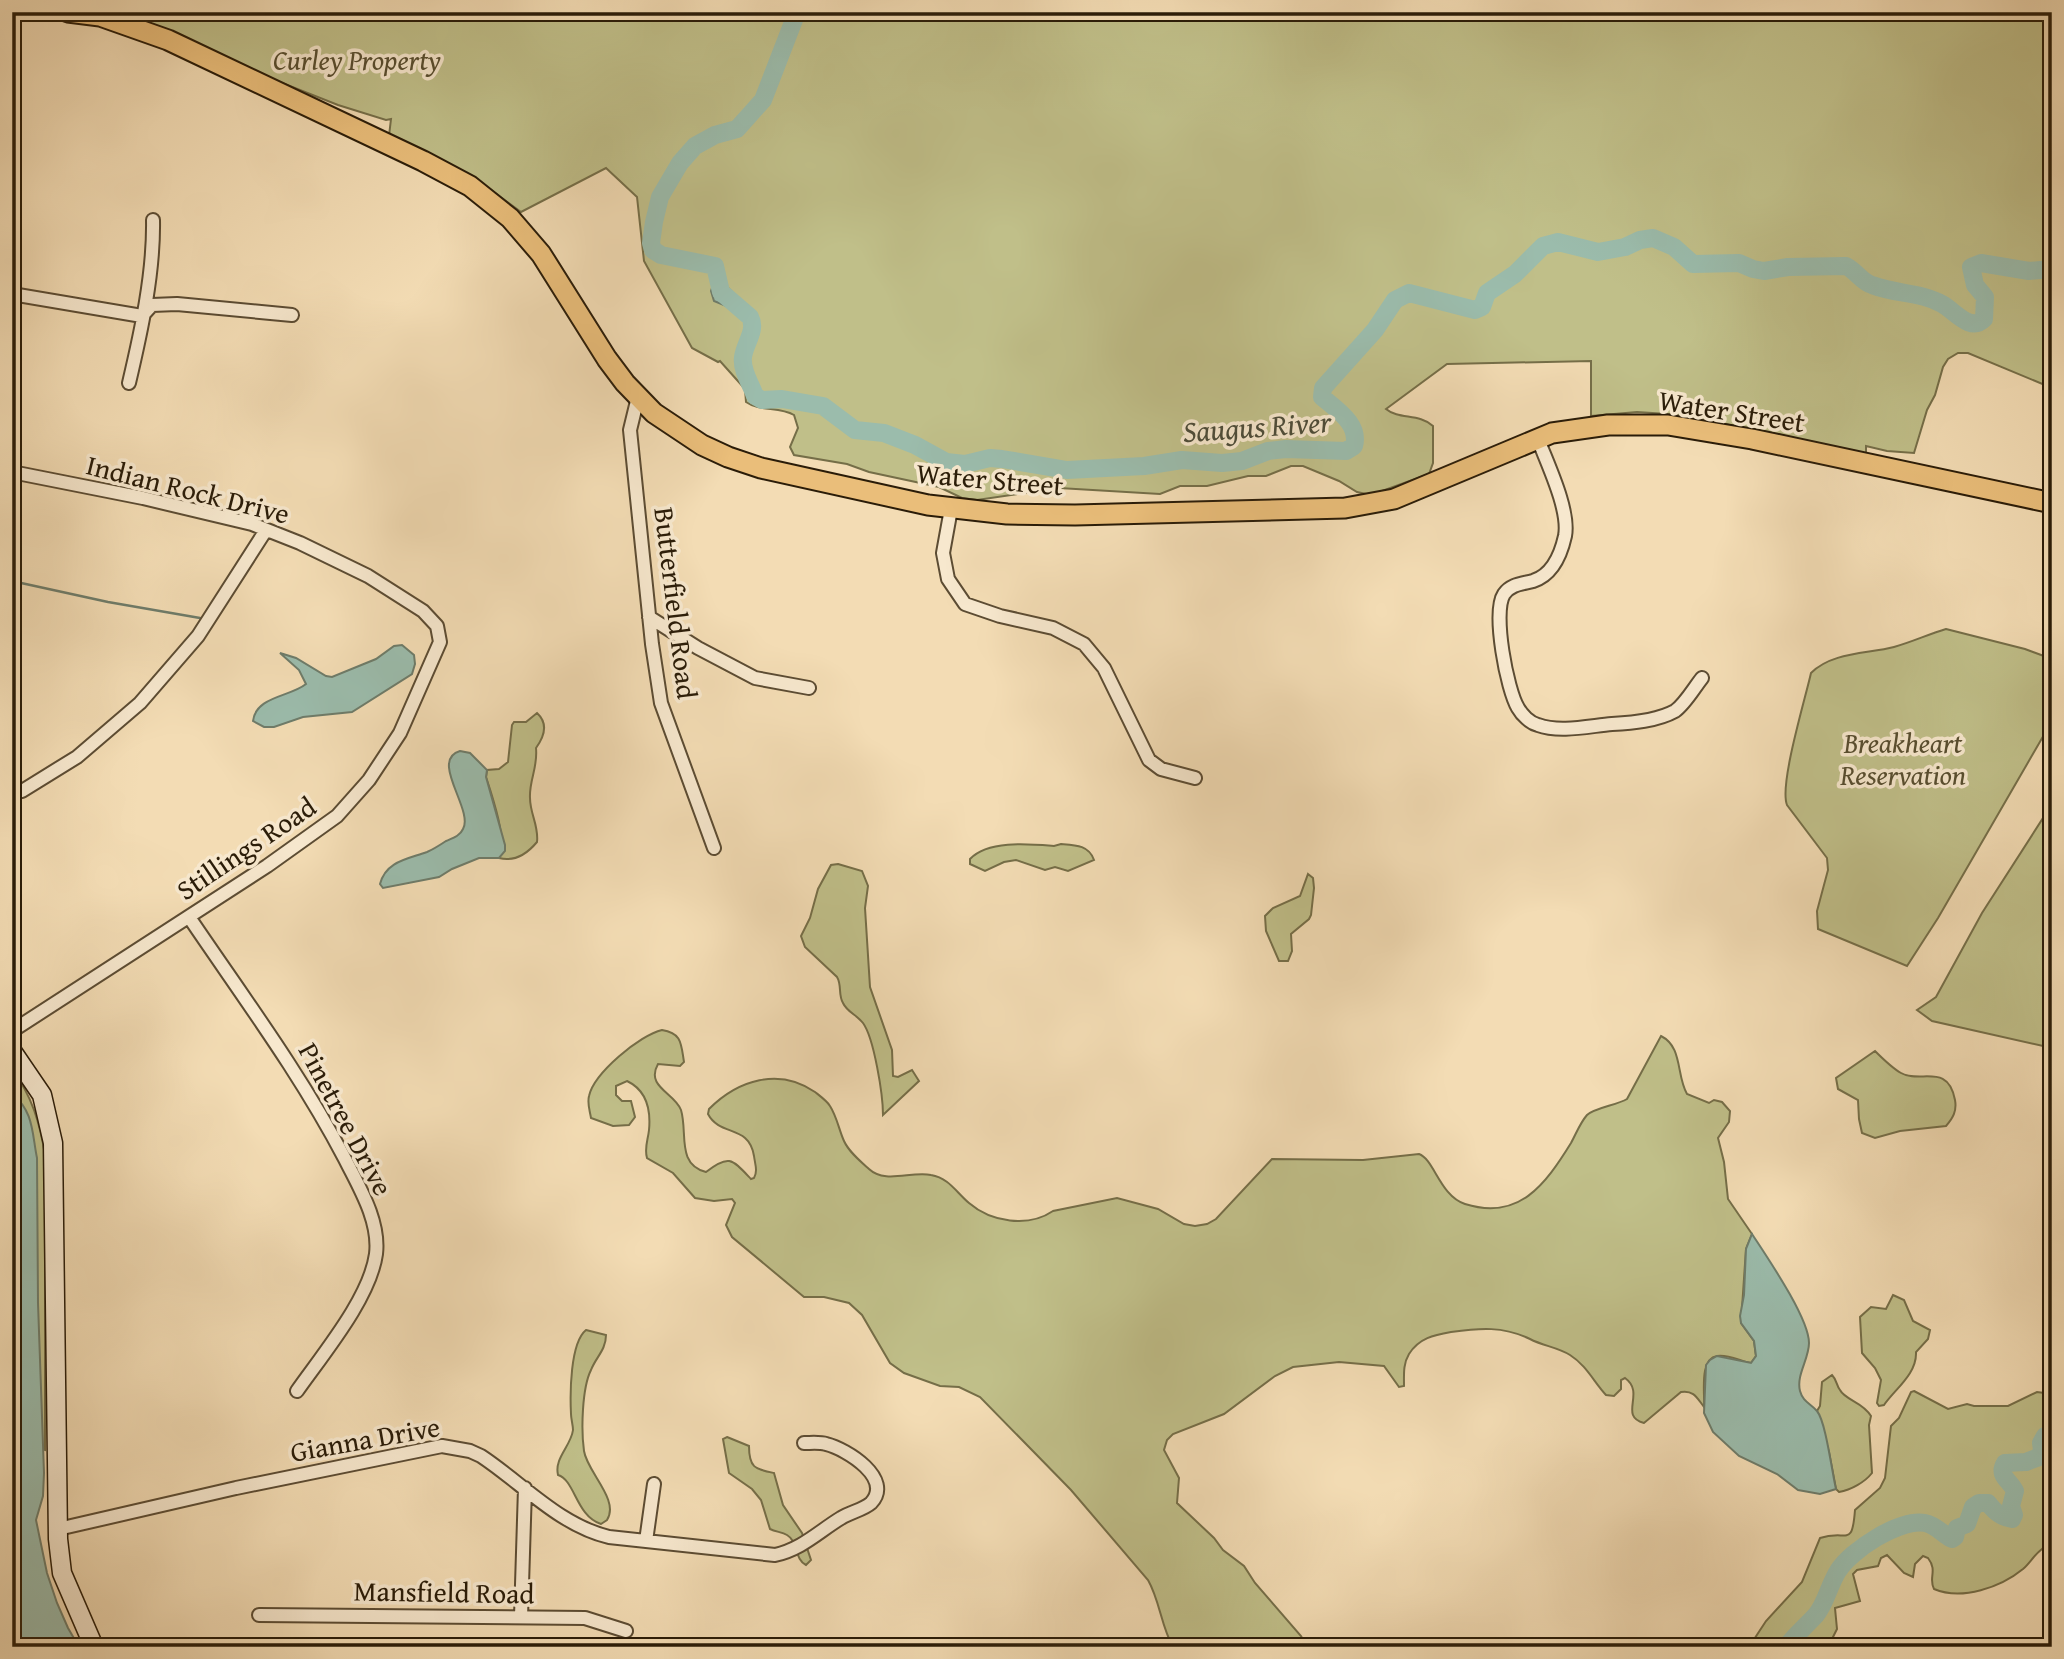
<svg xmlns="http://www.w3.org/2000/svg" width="2064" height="1659" font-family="'Gentium Book Plus',serif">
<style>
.green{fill:#c0bf89;stroke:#756e48;stroke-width:2}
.water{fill:#9bbcac;stroke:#6e7c6a;stroke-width:2}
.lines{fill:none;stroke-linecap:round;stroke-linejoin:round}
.stream{stroke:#6e7c6a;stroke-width:2.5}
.river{stroke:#9bbcac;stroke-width:18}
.street-casing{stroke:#5c4c33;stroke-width:16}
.secondary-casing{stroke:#2a1c08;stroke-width:21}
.primary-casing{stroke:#2a1c08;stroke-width:23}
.street{stroke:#f7e8ce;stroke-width:12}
.secondary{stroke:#f7e8ce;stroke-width:18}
.primary{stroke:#eabe7a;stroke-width:19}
.labels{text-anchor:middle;stroke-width:7;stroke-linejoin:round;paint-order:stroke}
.park-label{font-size:28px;font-style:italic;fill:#574d2f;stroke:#f7e8ce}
.street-label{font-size:28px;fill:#2a1c08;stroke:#f7e8ce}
.water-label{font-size:30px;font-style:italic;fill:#4c4c39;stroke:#f7e8ce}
</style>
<rect width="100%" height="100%" fill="#f3dcb4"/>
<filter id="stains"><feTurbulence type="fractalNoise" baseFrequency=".00286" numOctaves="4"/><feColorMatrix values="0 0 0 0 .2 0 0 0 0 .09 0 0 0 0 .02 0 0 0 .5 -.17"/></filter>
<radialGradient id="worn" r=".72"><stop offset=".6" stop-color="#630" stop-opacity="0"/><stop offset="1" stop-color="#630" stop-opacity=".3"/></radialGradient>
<path class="green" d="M120,12H2052V388L1968,353H1958L1948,359L1943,367L1935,395L1927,410L1914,453L1887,451L1866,446V454L1683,415L1637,412L1591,416V361L1447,364L1386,409C1399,420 1419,413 1433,426V463L1429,474L1371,495L1357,492L1339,481L1303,466H1291L1266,476H1248L1207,486H1180L1160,494L1059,488L977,500L962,498L939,487L869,472L847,464L794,455L790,447L798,428L794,415C779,406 760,412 746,402L745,389L720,361L718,362L692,348L644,261L637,197L606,168L521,212L475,178L389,136L391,119L386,120L338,105L227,61Z
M1946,629L2025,649L2052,659V721L1938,918L1907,966L1818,929L1817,911L1828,870L1827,858L1787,805C1779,785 1805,700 1811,673C1832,652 1867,654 1894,647C1912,642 1929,634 1946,629Z
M537,713C549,724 544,737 536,748C538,768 529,780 530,798C530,814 539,826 537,842C527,854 514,862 499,858C508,842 492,795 486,777L487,770L499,769L508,762L512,725L514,722H526Z
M2052,804V1048L1932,1021L1917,1010L1936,997L1982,913Z
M1061,844C1075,845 1089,845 1094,860L1068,871L1055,867L1045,870L1016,860L1004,862L985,871L970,864V859C988,840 1029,844 1054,846Z
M838,864L862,871L868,886L865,908L870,987L892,1050L893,1076L898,1077L912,1070L919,1081L883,1115C883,1095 874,1038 863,1023C857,1015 847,1012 843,1003C838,995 842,985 837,977L805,947L801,936L810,918L818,889L831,865Z
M1308,874L1313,878L1314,888L1311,915L1309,919L1291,934L1292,951L1288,961H1279L1266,931L1265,916L1273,908L1300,896Z
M662,1030C682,1033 681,1044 684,1062L680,1066L658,1064C645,1087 675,1093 681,1110C688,1133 676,1164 706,1172C729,1154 732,1159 751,1179L754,1178C758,1171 755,1164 754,1156C749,1124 720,1137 708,1114L709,1109C738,1080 779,1067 815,1092C820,1096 827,1101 830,1106C837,1117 839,1130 844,1141C849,1152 860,1161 869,1169C885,1184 911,1171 931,1175C949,1178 956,1192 969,1203C991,1222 1028,1228 1053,1211L1117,1198L1158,1209L1184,1224L1195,1226L1207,1224L1216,1219L1272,1159L1363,1160L1419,1154C1434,1159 1440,1196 1465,1204C1519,1221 1545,1185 1571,1143C1576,1134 1580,1123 1587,1115C1594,1108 1617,1105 1627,1099L1661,1036C1683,1047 1676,1075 1687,1094L1709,1103L1714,1100L1722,1102L1730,1111L1729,1122L1718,1138L1724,1162L1728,1199L1752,1234L1746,1249L1741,1323L1754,1341L1756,1356L1751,1363C1740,1361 1728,1354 1717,1356C1699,1359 1705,1393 1704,1407C1697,1398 1694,1390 1681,1392L1644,1423C1618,1416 1646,1393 1625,1378L1621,1380V1389L1614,1396L1606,1395C1594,1382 1586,1365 1570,1355C1557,1347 1543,1346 1530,1339C1503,1326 1480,1328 1451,1332C1434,1335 1419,1338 1409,1354C1403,1364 1404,1374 1404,1386L1399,1387L1384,1366L1339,1362L1293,1367L1275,1376L1224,1414L1173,1434L1167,1440L1164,1450L1179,1478L1177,1503L1214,1538L1223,1550L1244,1566L1255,1583L1301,1636L1307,1647H1173C1161,1626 1160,1601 1148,1580L1071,1490L980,1397L959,1387L940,1386L904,1373L890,1363L862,1315L849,1303L824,1297H804L732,1237L726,1225L735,1203L732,1199L714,1201L695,1198L673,1173L647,1158C644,1148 648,1140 649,1130C651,1109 646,1090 627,1081L616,1086V1095L622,1101H631L635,1117L629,1125L613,1126L591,1118C590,1111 587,1104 589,1096C594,1073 640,1035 662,1030Z
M1875,1051C1882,1058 1892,1068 1901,1073C1920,1084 1948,1062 1955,1100C1957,1111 1953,1118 1946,1126L1900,1131L1875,1138L1862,1133L1859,1119L1858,1100L1838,1089L1836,1078Z
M12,1070C32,1095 40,1124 45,1155V1450L12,1442Z
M1893,1295L1904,1300L1913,1321L1930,1330L1928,1339L1916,1352C1917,1374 1895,1389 1884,1405L1879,1406L1877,1403L1881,1380L1875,1368L1862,1353L1860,1317L1871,1307L1886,1309Z
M586,1330L606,1335C606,1350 596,1357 591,1370C582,1388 581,1430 584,1451C587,1472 620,1500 607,1520L601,1524C576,1516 575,1480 558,1475C554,1458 571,1446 573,1430C573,1425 571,1419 571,1414C570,1394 570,1343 586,1330Z
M1832,1375C1837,1380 1836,1385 1840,1390C1845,1400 1863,1402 1871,1416L1869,1425L1872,1473C1865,1482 1851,1490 1839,1492L1836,1489L1829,1452L1817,1411L1820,1406L1822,1382Z
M1914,1391L1948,1409L1967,1404L1974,1406H2008L2037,1392L2052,1394V1554L2042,1549C2034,1555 2030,1563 2023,1569C2001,1587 1962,1601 1934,1589C1928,1578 1938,1571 1928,1558L1923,1556L1915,1564L1913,1577L1904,1573L1887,1555L1881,1558L1878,1566L1857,1570L1853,1574L1860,1601L1835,1608L1837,1629L1828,1647H1749L1766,1621L1802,1582L1820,1538C1847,1529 1852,1549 1855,1510L1880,1488L1885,1478L1891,1426L1899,1418L1911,1392Z
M727,1437L749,1446C749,1468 755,1469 774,1473L783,1505L802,1533L811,1560L806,1565C794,1559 799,1542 787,1535C782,1532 776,1532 770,1529L761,1500L752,1489L729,1473L723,1439Z"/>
<path class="water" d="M717,273C726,292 751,303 753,323L736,310L714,301L711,291Z
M402,645L414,655L415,664L412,674L352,712L303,717L274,727H264L253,721C256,696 290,697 306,684L299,670L280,653L296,658L326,676L332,677L376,659L394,646Z
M460,751L470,753L487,770L486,777L505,845V851L499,858H479L452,869L439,877L383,888L380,884C386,861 408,859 427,852C434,849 440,845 446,841C453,838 460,836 463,829C474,810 429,760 460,751Z
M12,1094C34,1111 32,1134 37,1158L38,1303L44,1473L43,1496L36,1520L47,1573L57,1603L68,1628L79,1647H12Z
M1752,1234C1767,1257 1809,1318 1809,1343C1809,1359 1796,1375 1800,1391C1803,1402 1810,1403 1817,1411C1826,1422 1832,1473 1836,1489L1820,1494L1798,1490L1777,1474L1739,1456L1713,1432L1704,1413L1706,1365L1710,1360L1717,1356L1751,1363L1756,1356L1754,1341L1741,1323L1740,1316L1744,1295L1746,1249Z"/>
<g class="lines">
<path class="stream" d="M12,581L108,602L200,618"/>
<path class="river" d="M797,12L763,100L737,129L715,135L695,146L680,163L660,197L654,222L651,243L653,250L661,255L715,266L721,292L750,317C757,330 745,343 743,357C741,370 751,384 755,396L762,400L782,399L823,406L855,430L884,433L915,445L946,462L965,464L990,458L1002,459L1067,470L1144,466L1182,460L1222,463L1242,461L1268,451L1286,449L1346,451L1354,446C1360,424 1337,410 1322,397L1323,388L1375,330L1395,300L1409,293L1475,310L1482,307L1487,293L1515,274L1543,246L1558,242L1598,252L1625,247L1640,240L1653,238L1674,247L1693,264L1739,263L1753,269L1764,271L1788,267L1846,266C1856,271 1862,282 1872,285C1895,294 1921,292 1942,304C1954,310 1970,333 1984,319L1985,297L1975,285L1971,267L1981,263L2029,271L2052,269
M1786,1647C1795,1635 1806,1626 1816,1615C1826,1603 1829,1585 1838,1571C1850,1551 1900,1518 1925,1523C1936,1525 1942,1534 1952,1539L1955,1537L1957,1528L1967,1524L1973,1507L1979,1503H1988C1995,1512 2001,1517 2012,1519L2014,1515L2011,1506L2015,1491C2010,1480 1997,1476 2005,1463L2026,1462L2039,1457L2042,1450L2041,1443L2045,1436L2052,1434"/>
<defs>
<path id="street" d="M12,177L13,178
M12,294L142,316L152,305L177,304L292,315
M129,383C141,332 154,273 153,220
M638,397L630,430L652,644L661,703L714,848
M1538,439C1547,463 1570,510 1565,536C1561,554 1552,575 1533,581C1522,584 1511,584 1504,594C1492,612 1507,690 1518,708C1522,715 1530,723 1538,725C1560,733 1589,726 1612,724C1632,723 1657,721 1675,711C1685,704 1694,688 1702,678
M12,472L143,498L252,524L300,543L368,576L423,611L437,626L440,642L400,733L369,780L337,816L267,866L12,1031
M951,509L943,553L948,579L965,604L1000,616L1053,628L1084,644L1104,668L1149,760L1161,769L1195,778
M649,617L698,648L755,678L809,688
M12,792L22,791L77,757L140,703L198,636L266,530
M189,917C243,997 300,1073 345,1159C359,1187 380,1221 376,1254C370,1298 323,1354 297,1391
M58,1529L236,1488L442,1446L470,1451L481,1456C522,1483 559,1525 609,1537L775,1555C802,1549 818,1532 841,1518C850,1512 863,1510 871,1503C894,1479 847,1449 826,1444C820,1442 811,1443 804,1443
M646,1541L654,1484
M259,1615L585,1618L626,1631
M521,1617L525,1488"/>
<path id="secondary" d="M12,1051L42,1095L53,1143L58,1539L62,1573L94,1647"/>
<path id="primary" d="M68,12L100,16L168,40L423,161L470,186L510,218L541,254L607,359L625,383L654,413L702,445L728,457L761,468L928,505L1007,514L1075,515L1345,508L1394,499L1552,433L1608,425H1668L1752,439L2052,503"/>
</defs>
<use href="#street" class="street-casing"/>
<use href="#secondary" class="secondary-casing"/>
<use href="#primary" class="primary-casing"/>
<use href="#street" class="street"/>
<use href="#secondary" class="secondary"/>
<use href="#primary" class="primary"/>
</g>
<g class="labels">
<g class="park-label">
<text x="357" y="70">Curley Property</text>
<text x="1903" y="753">Breakheart<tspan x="1903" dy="32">Reservation</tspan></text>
</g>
<g class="street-label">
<text transform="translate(1732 411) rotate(9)" y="10">Water Street</text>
<text transform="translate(990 479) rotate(5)" y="10">Water Street</text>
<text transform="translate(188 489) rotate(14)" y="10">Indian Rock Drive</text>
<text transform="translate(676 603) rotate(83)" y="10">Butterfield Road</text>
<text transform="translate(246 848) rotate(-34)" y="10">Stillings Road</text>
<text transform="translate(346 1119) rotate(62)" y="10">Pinetree Drive</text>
<text transform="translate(365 1439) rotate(-10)" y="10">Gianna Drive</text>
<text transform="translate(444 1592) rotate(1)" y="10">Mansfield Road</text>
</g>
<g class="water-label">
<text transform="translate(1257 427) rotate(-4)" y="10">Saugus River</text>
</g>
</g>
<rect width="2064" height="1659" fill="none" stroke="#f3dcb4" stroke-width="42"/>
<rect x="14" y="14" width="2036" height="1631" fill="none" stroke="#2a1c08" stroke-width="3.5"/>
<rect x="21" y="21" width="2022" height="1617" fill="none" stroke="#2a1c08" stroke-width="2"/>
<rect width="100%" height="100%" filter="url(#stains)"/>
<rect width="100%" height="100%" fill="url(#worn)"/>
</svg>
